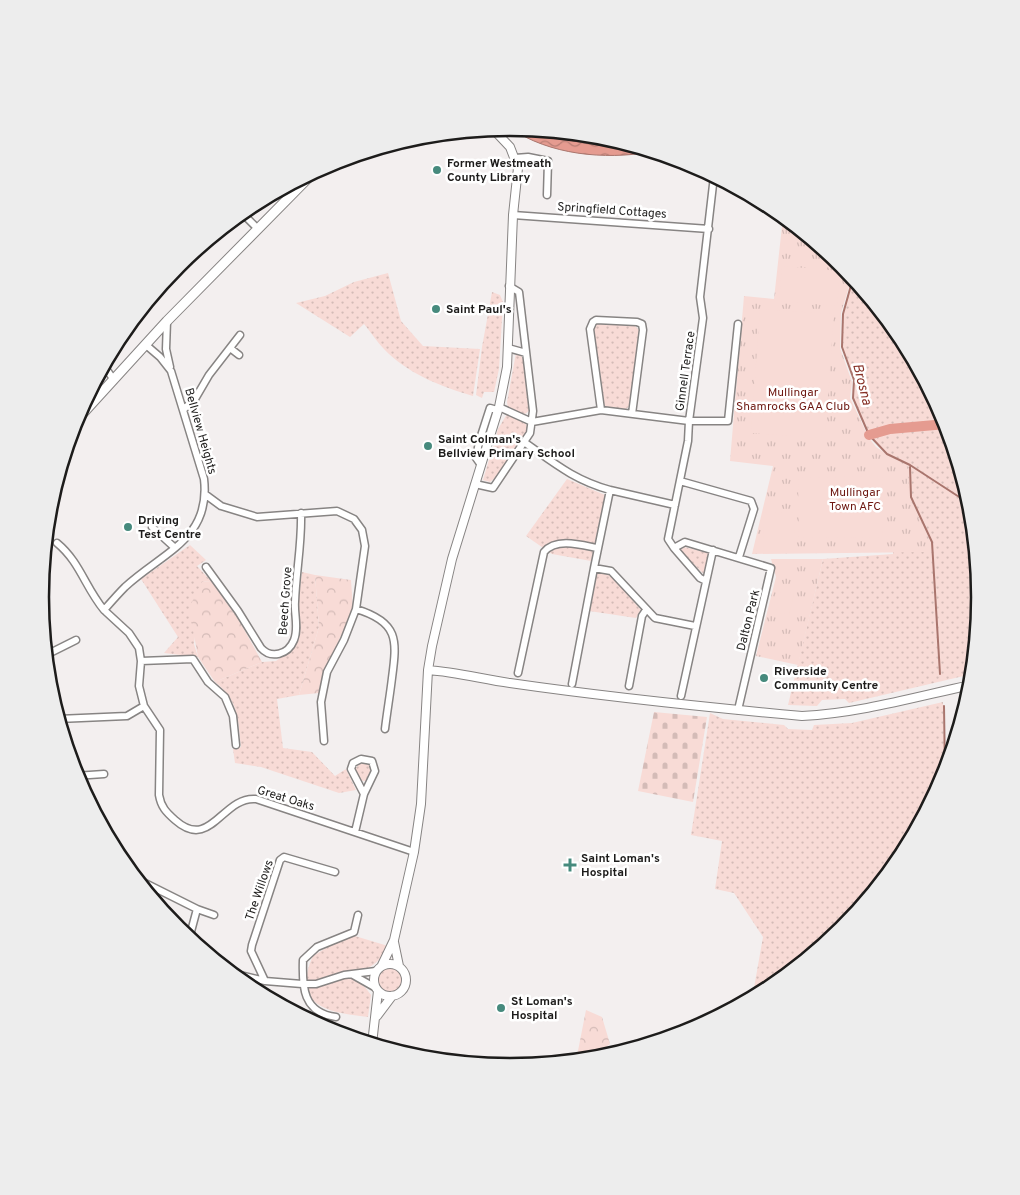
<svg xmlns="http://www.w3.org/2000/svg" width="1020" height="1195" font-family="Overpass,sans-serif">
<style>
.grass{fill:url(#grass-dots)}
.forest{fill:url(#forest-crowns)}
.cemetery{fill:url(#cemetery-stones)}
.park{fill:url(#park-tufts)}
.pitch{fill:#f8dbd6}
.water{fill:url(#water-waves);stroke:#a9756d}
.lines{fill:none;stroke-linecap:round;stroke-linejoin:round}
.stream{stroke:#a9756d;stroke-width:2}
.river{stroke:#e59b90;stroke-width:10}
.minor-casing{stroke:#878483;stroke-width:9}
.tertiary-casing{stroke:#878483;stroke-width:10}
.secondary-casing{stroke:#878483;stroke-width:11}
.minor{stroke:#fff;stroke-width:6}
.tertiary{stroke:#fff;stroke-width:8}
.secondary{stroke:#fff;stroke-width:9}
.poi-dot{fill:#468a7d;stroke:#fff;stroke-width:2}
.labels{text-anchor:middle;stroke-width:5;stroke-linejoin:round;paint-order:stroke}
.poi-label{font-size:12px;font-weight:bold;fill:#1d1c1b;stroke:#fff;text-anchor:start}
.street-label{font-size:12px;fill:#1d1c1b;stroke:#fff}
.park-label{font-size:12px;fill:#6e1811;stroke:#fff}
.water-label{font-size:14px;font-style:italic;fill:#873127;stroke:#fff}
.rim{fill:none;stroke:#1d1c1b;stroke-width:2.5}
</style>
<defs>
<pattern id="grass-dots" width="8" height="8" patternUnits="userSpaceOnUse" patternTransform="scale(1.25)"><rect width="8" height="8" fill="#f8dbd6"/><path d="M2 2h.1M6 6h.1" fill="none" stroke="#d4bbb7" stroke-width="1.8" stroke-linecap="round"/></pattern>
<pattern id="forest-crowns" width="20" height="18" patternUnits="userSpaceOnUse" patternTransform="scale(1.25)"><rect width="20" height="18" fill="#f8dbd6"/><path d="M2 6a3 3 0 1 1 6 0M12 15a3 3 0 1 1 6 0" fill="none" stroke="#d4bbb7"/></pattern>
<pattern id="cemetery-stones" width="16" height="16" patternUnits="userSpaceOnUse" patternTransform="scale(1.25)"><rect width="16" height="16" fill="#f8dbd6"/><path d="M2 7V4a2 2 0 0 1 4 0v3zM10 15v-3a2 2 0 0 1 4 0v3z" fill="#d4bbb7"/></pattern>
<pattern id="park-tufts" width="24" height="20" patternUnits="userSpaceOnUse" patternTransform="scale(1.25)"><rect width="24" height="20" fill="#f8dbd6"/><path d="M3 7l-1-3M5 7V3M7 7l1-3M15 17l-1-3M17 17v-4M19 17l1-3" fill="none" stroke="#d4bbb7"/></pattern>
<pattern id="water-waves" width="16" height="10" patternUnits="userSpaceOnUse" patternTransform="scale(1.25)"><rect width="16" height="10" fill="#e59b90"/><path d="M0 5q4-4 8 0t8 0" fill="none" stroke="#b97e75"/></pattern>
</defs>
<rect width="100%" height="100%" fill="#f3efef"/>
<path class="grass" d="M388,273L401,321L423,346L480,349L473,396C443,387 413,376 389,354C380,346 372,334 364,324L350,337L296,303L325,296L354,282Z
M853,278L901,337L944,418L971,506L980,598L972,674L849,703L845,699L822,700L817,706L788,705L823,559L893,554V457L887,454L869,435L853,398L854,380L842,347L843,314Z
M492,292L500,295L503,302L499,369L494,392H484L482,398L476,395L482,347Z
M597,323L634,325L640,331L631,405L626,409L606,408L603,402L593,329Z
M516,353L521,355L524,362L530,410L525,414L508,408L507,402Z
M507,414L526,424L528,430L496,477L490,482L483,480L498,429Z
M567,479L605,495L591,561L552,554L526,536Z
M190,545L206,560L197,566L211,581L202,582L194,644L198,657L164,653L178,637L141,579Z
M684,547L713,554L707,577L680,551Z
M597,571L610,574L641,610L636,618L589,611Z
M302,572L315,575L319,627L299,695L277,699L283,748L312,752L335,776L346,769L356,790L339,793L261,767L235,763L233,749L241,747C238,719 239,701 215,682L262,662L276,661L292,650L299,638L298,600Z
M943,702L945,774L901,859L842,930L771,988L752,999L763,937L734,893L715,889L722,841L691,835L710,713L723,719L784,725L788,729L812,730L814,725L852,723Z
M355 772a9 9 0 1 1 18 0a9 9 0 1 1-18 0Z
M355,936L388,946C377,966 369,969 348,975L365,987L371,995L368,1017C329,1012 290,1007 313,956L331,945Z
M375 980a14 14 0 1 1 28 0a14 14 0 1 1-28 0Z"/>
<path class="forest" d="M315,575L351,580L353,609L325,671L319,693L299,695L319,627Z
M211,581L239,620L262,662L215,682L198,657L189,608L202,582Z
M586,1010L602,1017L610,1044L600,1052L605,1057L576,1061Z"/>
<path class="cemetery" d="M654,712L707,717L693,802L638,791Z"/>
<path class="park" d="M783,217L843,265L852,277L841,313L840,348L852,382L850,398L869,438L876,447L907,467L910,499L930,545V552L752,554L773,466L730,461L744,296L774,299Z
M771,559H823L798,665L756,656L776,577Z"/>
<path class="pitch" d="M782,266L840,271L837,306L779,301Z
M760,309L834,314L825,438L751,433Z
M882,476L883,537L799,538L798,478Z
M794,512L795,551H764L763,513Z
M781,590L794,594L789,615L776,612Z"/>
<path class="water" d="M510,128C540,130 567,142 597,145C618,148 630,145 651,152C604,160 550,155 510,128Z"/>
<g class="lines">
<path class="stream" d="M853,278L843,314L842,347L854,380L853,398L869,435L887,454L910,465L970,504
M910,467L911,497L932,542L940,674
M944,706L945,774"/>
<path class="river" d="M869,435L890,429L946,424"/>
<defs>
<path id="minor" d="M578,134L599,136
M515,158L528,157L548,161L547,195
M242,213L258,229
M513,215L709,229
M167,321L166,349L170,367
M146,345L160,357L171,371L204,479C211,539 163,552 125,587C118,594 111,602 104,610L129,633L139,648L141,661L139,686L144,706L160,730L159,795C161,807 166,812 175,820C211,852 222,796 256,799L414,852
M230,348L239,355
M508,348L526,353
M104,366L114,380
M499,407L532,422L601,410L689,421L703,318L700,297L714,176
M184,409L195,399L209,375L240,335
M601,410L590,329L593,322L596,320L637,322L642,324L643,330L632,414
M524,442C554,463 574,480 610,490
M481,465L476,458L479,442L490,408L497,410
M680,481L751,501L754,509L739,557
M475,484L493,488L530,433L533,411L519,292L509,286
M206,495L221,506L257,517L337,511L354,519L362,530L365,546L356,609L344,640L327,672L321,702L324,741
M675,505L610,490L594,568L611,571L655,618L695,626
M152,527L175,548
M57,543C80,562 85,587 104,610
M674,548L700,578L706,581
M206,567L238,611L261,648C271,659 288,655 294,640C299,628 294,614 295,602C296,572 302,543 301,513
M356,609C399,622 397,640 392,678C390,695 387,712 385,729
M46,655L76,640
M141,661L193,659L208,682L225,697L233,716L236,745
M518,673L544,552C556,537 582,545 597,548
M572,684L594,568
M629,686L642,616L646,610
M681,696L713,550
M738,710L771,568L685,542L674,548L668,539L688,441L689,421H728L738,324
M58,719L127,716L144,706
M75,776L104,774
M355,832L364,794L375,771L372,761L361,759L353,763L351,769L364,794
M135,878L197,909L189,939
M197,909L214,915
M228,972L265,981L302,984H316L344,975L376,971
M353,975L376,988
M265,981L251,951L252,945L280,860L284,857L335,872
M336,1017C303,1013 302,987 303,960L317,947L354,932L358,915"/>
<path id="tertiary" d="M428,670C456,672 482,679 510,683C607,697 704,707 802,716C860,713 915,697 971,685
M394,942L399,966
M374 980a16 16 0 1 1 32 0a16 16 0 1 1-32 0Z
M382,965L394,940L414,852L421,804L428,670L432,646L452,559L499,407L507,367L513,215L518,168L510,147L493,129
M377,1016L392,996
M372,1044L378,991"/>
<path id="secondary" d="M74,423L167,321L315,171"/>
</defs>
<use href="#minor" class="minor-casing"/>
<use href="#tertiary" class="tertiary-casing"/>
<use href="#secondary" class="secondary-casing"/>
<use href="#minor" class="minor"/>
<use href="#tertiary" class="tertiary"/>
<use href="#secondary" class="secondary"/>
</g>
<g class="poi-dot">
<circle cx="437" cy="170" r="5"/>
<circle cx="436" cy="309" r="5"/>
<circle cx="428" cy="446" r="5"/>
<circle cx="128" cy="527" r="5"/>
<circle cx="764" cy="678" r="5"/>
<path d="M567.5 857.5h5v5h5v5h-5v5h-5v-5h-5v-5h5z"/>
<circle cx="501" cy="1008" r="5"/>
</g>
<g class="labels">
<g class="poi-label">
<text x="447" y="167">Former Westmeath<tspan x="447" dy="14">County Library</tspan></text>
<text x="446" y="313">Saint Paul's</text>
<text x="438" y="443">Saint Colman's<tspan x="438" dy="14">Bellview Primary School</tspan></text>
<text x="138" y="524">Driving<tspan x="138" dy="14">Test Centre</tspan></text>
<text x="774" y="675">Riverside<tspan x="774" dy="14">Community Centre</tspan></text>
<text x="581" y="862">Saint Loman's<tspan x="581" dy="14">Hospital</tspan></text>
<text x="511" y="1005">St Loman's<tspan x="511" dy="14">Hospital</tspan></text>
</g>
<g class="street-label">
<text transform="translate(612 210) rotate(4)" y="4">Springfield Cottages</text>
<text transform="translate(685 371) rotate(-82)" y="4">Ginnell Terrace</text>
<text transform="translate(201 431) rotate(74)" y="4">Bellview Heights</text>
<text transform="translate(285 601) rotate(-86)" y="4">Beech Grove</text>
<text transform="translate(748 620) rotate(-76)" y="4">Dalton Park</text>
<text transform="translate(286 798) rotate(17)" y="4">Great Oaks</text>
<text transform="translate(259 890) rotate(-71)" y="4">The Willows</text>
</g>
<g class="park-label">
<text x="793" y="396">Mullingar<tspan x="793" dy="14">Shamrocks GAA Club</tspan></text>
<text x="855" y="496">Mullingar<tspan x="855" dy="14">Town AFC</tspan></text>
</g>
<g class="water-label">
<text transform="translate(863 384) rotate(76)" y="5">Brosna</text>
</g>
</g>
<path d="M0 0H1020V1195H0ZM49 597a461 461 0 1 1 922 0a461 461 0 1 1-922 0Z" fill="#ededed" fill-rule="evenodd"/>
<path class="rim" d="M49 597a461 461 0 1 1 922 0a461 461 0 1 1-922 0Z"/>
</svg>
